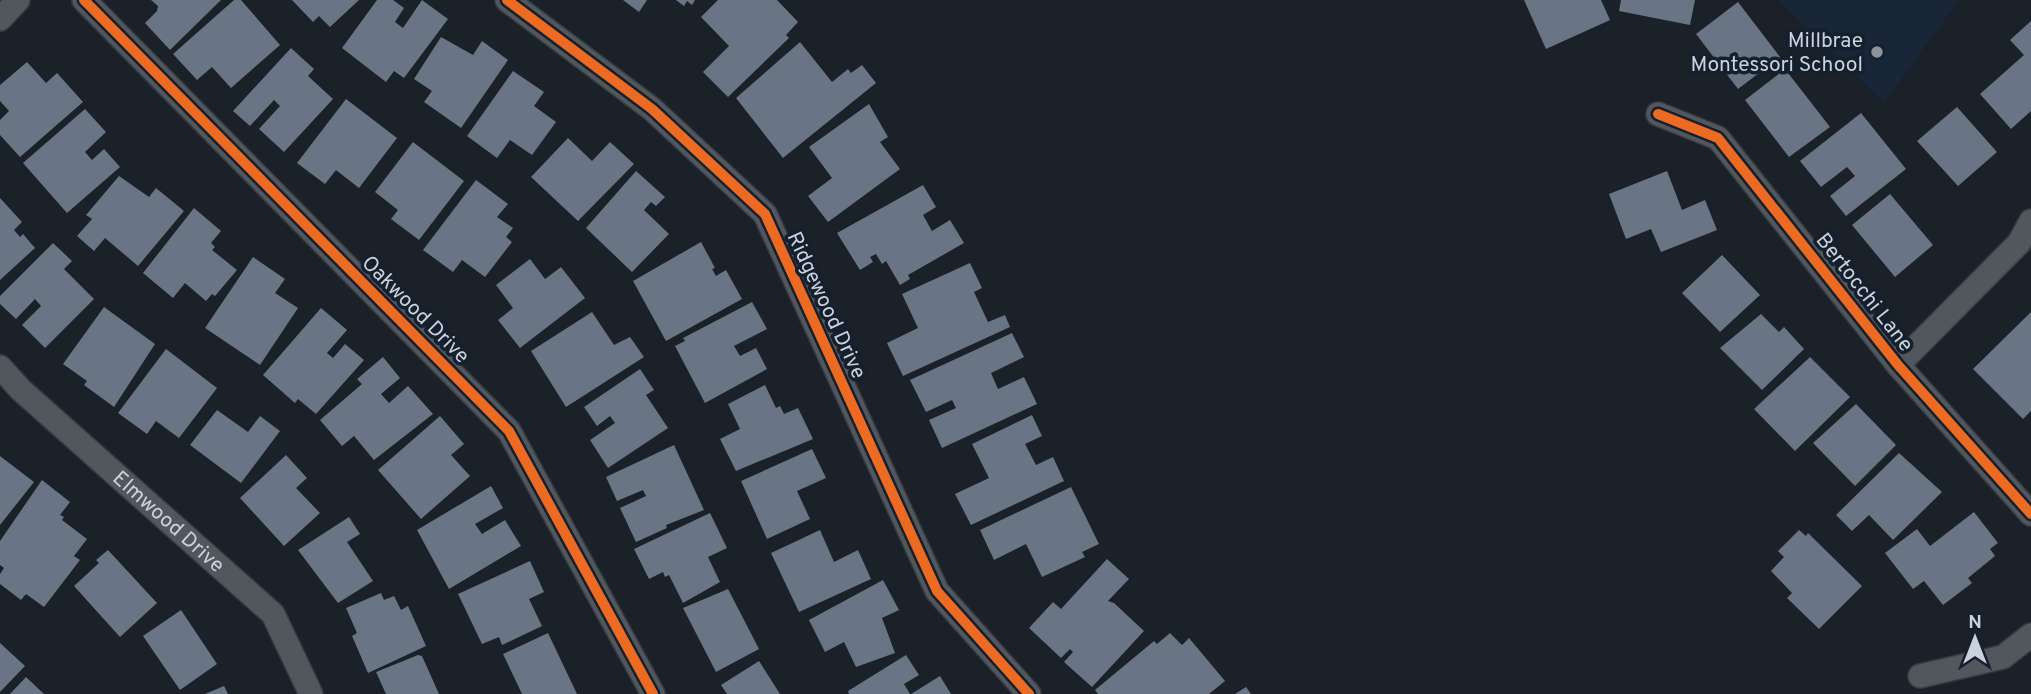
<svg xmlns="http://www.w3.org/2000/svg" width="2031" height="694" font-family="Overpass,sans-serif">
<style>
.built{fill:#182637}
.building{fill:#697585}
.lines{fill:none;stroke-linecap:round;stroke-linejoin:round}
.minor-casing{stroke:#363b42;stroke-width:26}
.minor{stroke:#52575d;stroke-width:23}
.cycleway-casing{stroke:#15202e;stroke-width:15}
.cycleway{stroke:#ed6a23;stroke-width:10}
.poi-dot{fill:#8d949d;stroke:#15202e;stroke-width:2.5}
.labels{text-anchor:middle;stroke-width:7;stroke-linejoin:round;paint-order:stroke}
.poi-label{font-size:21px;fill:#cbd2dc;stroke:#15202e;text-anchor:end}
.street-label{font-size:21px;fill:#cbd2dc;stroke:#15202e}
</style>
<rect width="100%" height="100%" fill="#1b2128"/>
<path class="built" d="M1779,0H1959L1884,103Z"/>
<path class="building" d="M151,0H221L170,50L145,23L157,11L158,6Z
M234,0H241L280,45L231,88L212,67L197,80L173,54Z
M292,0H359L330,27L319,16L313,22Z
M377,0H393L404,8L395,22L403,28L422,0L448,19L404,78L394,71L386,82L342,48Z
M623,0H647L639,12Z
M676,0H695L692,5L687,1L684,6Z
M718,0H777L798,22L786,35L789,38L728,97L703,72L729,46L701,17Z
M1524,0H1601L1610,20L1546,49Z
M1621,0H1695L1690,25L1619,11Z
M1738,2L1780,57L1738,89L1696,34Z
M2031,21V111L2011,129L1980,94L2024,55L2010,40Z
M441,37L473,55L482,41L508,60L461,128L424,102L432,91L414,79Z
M800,42L832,82L848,69L851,73L862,65L876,83L783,158L736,98Z
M291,48L314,69L308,76L333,99L284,152L259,129L280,106L274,100L250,126L233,111Z
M27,62L46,83L57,73L83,102L20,157L0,135V120L9,111L0,101V85Z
M1785,69L1830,127L1789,157L1745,100Z
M513,71L544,92L534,106L556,122L532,155L510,140L497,158L467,136Z
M346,99L397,138L359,188L336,170L325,184L297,163Z
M869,104L888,137L880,142L900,169L828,222L808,196L832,178L809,147Z
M1957,107L1997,152L1958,186L1917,141Z
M85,109L106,132L85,152L92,160L104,149L120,167L67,213L23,163Z
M1861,113L1906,169L1846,216L1830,196L1855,176L1847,167L1821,187L1800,161Z
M568,138L592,161L610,142L634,164L578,221L531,177Z
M413,142L464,181L419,240L391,219L398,210L375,192Z
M636,171L665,197L656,206L651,202L644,210L669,234L632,272L586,228Z
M1667,171L1682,210L1705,200L1717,230L1661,252L1651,229L1626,239L1609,194Z
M119,176L149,197L156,188L184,211L138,266L105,238L94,251L77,236L92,219L86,215Z
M476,180L508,204L497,217L513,228L506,237L512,242L485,277L462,260L453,272L423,250Z
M923,185L936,207L923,215L932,231L950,220L964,243L908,275L910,279L900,285L886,261L882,264L876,254L870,257L873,262L860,270L837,233Z
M1890,194L1933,245L1895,277L1852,225Z
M0,198L22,222L14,230L20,237L23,234L35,248L0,280Z
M194,208L221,231L211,243L215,247L212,250L237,270L215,296L212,294L206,301L185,283L173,298L143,273Z
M701,242L715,268L712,269L716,276L726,270L742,299L666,341L633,281Z
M53,243L72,261L64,269L94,299L45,348L22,325L41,306L35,299L16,319L0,304V296Z
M1722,255L1760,295L1720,332L1682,293Z
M253,257L285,279L275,293L298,308L260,365L205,328Z
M530,259L545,279L561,267L585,298L520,348L498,320L513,308L496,285Z
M970,263L982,288L974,292L988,322L1005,315L1010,327L903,376L887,343L918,328L902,294Z
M752,302L767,329L734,346L740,356L756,348L767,369L705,403L675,346L685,341L683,338Z
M104,307L155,344L114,407L84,385L87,381L63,364Z
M321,308L347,330L327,353L333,358L345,344L364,360L316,414L298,399L295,403L263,375Z
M592,312L614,345L630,337L644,357L566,407L531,351Z
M2031,312V411L2023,419L1973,369Z
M1761,314L1779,332L1784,327L1804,349L1762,390L1720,348Z
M1012,333L1024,357L991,373L998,389L1024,377L1037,404L942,448L929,420L956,408L952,400L926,412L910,380Z
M166,349L217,388L179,438L156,421L147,434L118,413Z
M383,357L400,378L381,394L389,403L408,386L433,414L374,460L354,436L342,446L320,420L362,384L357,379Z
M1810,357L1850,397L1795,451L1754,409Z
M640,369L654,390L646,395L668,428L608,468L590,440L615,423L610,416L597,426L584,407Z
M765,385L776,408L780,406L784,414L798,408L813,439L736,471L720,439L740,429L728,404Z
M1856,404L1896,445L1855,486L1813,443Z
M217,410L248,432L260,416L280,431L241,483L190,445Z
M1032,415L1042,436L1025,444L1036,465L1053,457L1064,481L971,525L955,494L989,478L972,444Z
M440,416L464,444L451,455L470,476L421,519L378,470Z
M674,445L704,510L666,525L667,528L636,542L620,508L646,496L643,490L617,501L606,477Z
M812,449L826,478L797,491L810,519L767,539L741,481Z
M1899,453L1942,492L1893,540L1869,515L1852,531L1836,515Z
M286,455L307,478L296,488L320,513L284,546L240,498Z
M0,456L34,482L0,525Z
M42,480L70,502L60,515L64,517L62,520L87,539L74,556L80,560L44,607L26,594L21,600L0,584V574L4,568L0,565V541Z
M491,486L503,508L475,524L482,534L505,520L521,546L449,589L417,530Z
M1071,487L1099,544L1082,552L1085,557L1042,577L1026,544L994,560L980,530Z
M1974,512L1998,543L1990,549L1995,556L1968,578L1972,583L1943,605L1924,581L1913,589L1885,553L1917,529L1930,546Z
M710,513L727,548L708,557L720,582L683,603L669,575L665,577L663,572L649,579L634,549Z
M349,517L360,534L347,542L373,581L338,603L298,550Z
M820,530L834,562L858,550L871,579L799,612L771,553Z
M1799,530L1806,536L1808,533L1862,586L1819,629L1787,598L1792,593L1771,571L1784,557L1778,551Z
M108,550L157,603L120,637L74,586L99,563L96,560Z
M1107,559L1129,579L1108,601L1114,603L1144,631L1092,687L1064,662L1073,652L1070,649L1061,658L1029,628L1053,602L1061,609Z
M530,561L544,592L529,599L542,626L502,645L499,637L482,644L458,594Z
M883,580L899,610L882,618L895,653L856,667L844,642L825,652L809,620Z
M728,589L759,649L716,672L683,608Z
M381,593L384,600L394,596L401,610L408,606L426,646L368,673L352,636L357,633L346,608Z
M181,610L217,664L180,690L143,636Z
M548,633L577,694H522L503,654Z
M1170,633L1182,645L1189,638L1225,681L1209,694H1098L1095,690L1154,641L1157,644Z
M0,643L25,666L0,692Z
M418,655L422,656L439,694H386L376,672Z
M906,655L919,675L904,684L910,694H849L848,691Z
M759,661L780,694H727L721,685Z
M940,676L951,694H911Z
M26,677L44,694H10Z
M224,686L228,694H205Z
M1246,687L1251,694H1235Z"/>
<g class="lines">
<defs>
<g id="minor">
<path d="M84,0L509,431L653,694"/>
<path d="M507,0L652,109L765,214L937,591L1029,694"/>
<path d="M0,19L18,0"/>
<path d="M1658,114L1718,138L1898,365L2031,514"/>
<path d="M1898,365L2019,243L2031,221"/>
<path id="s1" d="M0,367L21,390L273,614L311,694"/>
<path d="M1920,676L2003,657L2031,635"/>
</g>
</defs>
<use href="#minor" class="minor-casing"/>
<use href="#minor" class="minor"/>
<defs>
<path id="cycleway" d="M84,0L509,431L653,694
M507,0L652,109L765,214L937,591L1029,694
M1658,114L1718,138L1898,365L2031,514"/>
</defs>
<use href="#cycleway" class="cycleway-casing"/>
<use href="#cycleway" class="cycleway"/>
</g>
<circle class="poi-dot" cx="1877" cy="52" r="7"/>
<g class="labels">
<g class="poi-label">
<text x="1863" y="47">Millbrae<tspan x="1863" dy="24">Montessori School</tspan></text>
</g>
<g class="street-label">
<text transform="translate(1865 292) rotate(52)" y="7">Bertocchi Lane</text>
<text transform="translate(827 305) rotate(65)" y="7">Ridgewood Drive</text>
<text transform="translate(416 309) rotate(45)" y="7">Oakwood Drive</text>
<text dy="7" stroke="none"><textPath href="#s1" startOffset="229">Elmwood Drive</textPath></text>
</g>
</g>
<g transform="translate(1975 638)" stroke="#15202e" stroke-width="5" paint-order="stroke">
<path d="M0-5L12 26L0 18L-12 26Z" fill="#cbd2dc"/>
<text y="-10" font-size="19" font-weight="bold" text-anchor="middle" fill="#cbd2dc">N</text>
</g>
</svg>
